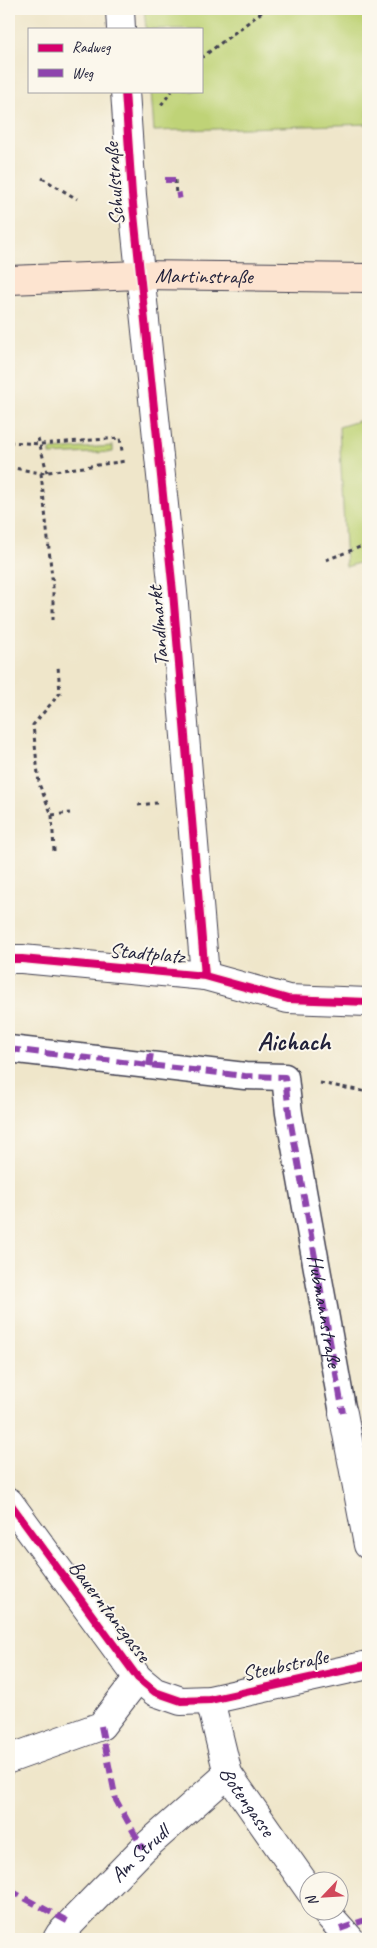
<svg xmlns="http://www.w3.org/2000/svg" width="377" height="1948" font-family="Caveat,sans-serif">
<style>
.green{fill:#bfd377;stroke:#707a59}
.lines{fill:none;stroke-linecap:round;stroke-linejoin:round}
.pedestrian-casing{stroke:#413f50;stroke-width:29}
.minor-casing{stroke:#413f50;stroke-width:30}
.secondary-casing{stroke:#413f50;stroke-width:30}
.path{stroke:#413f50;stroke-width:3;stroke-dasharray:4 4;stroke-linecap:butt}
.pedestrian{stroke:#fff;stroke-width:26}
.minor{stroke:#fff;stroke-width:28}
.secondary{stroke:#fde4d0;stroke-width:28}
.quiet{stroke:#8e44ad;stroke-width:6;stroke-dasharray:12 6;stroke-linecap:butt}
.cycleway-casing{stroke:#fbf7ec;stroke-width:11}
.cycleway{stroke:#d6006c;stroke-width:8}
.labels{text-anchor:middle;stroke-width:4;stroke-linejoin:round;paint-order:stroke}
.street-label{font-size:21px;fill:#22223b;stroke:#fbf7ec}
.district-label{font-size:26px;font-weight:bold;fill:#22223b;stroke:#fbf7ec}
</style>
<rect width="100%" height="100%" fill="#fbf7ec"/>
<filter id="ink" filterUnits="userSpaceOnUse"><feTurbulence type="fractalNoise" baseFrequency=".02" numOctaves="2"/><feDisplacementMap in="SourceGraphic" scale="10" xChannelSelector="R" yChannelSelector="G"/><feConvolveMatrix kernelMatrix="1 2 1 2 8 2 1 2 1" color-interpolation-filters="sRGB"/></filter>
<filter id="wash" filterUnits="userSpaceOnUse"><feTurbulence type="fractalNoise" baseFrequency=".0096" numOctaves="4" result="noise"/><feDisplacementMap in="SourceGraphic" scale="20" xChannelSelector="R" yChannelSelector="G"/><feGaussianBlur stdDeviation="1.12" result="paint"/><feColorMatrix in="noise" values="0 0 0 0 0 0 0 0 0 0 0 0 0 0 0 0 0 1.4 0 .05"/><feComposite in="paint" operator="in"/></filter>
<g filter="url(#wash)">
<rect width="100%" height="100%" fill="#efe6ca"/>
<path class="green" d="M144,9H368V124L154,131L151,91H201V29H146Z
M368,418V560L346,567L339,427Z
M113,446V452L50,455V450Z"/>
</g>
<g filter="url(#ink)">
<g class="lines">
<defs>
<g id="pedestrian">
<path id="s1" d="M9,1049L245,1076L285,1077L289,1113L343,1413"/>
</g>
<g id="minor">
<path d="M120,9L121,29"/>
<path d="M125,91L132,195L173,592L205,976"/>
<path d="M9,959H22L205,976L288,999L368,1002"/>
<path d="M343,1413L368,1545"/>
<path d="M9,1502L138,1678L155,1692L181,1701L210,1700L368,1665"/>
<path id="s2" d="M210,1700L228,1774L310,1891"/>
<path d="M9,1759L101,1726L138,1678"/>
<path d="M324,1910L350,1939"/>
<path id="s3" d="M57,1939L60,1934L143,1849L228,1774"/>
</g>
<g id="secondary">
<path id="s4" d="M9,280L139,275L368,278"/>
</g>
</defs>
<use href="#pedestrian" class="pedestrian-casing"/>
<use href="#minor" class="minor-casing"/>
<use href="#secondary" class="secondary-casing"/>
<path class="path" d="M201,58L266,9
M161,105L172,91
M42,178L77,199
M175,180L176,196
M38,438L47,472
M9,442L40,444L120,438L122,451
M9,467L41,473L126,461
M41,473L53,587V620
M326,560L368,544
M138,805L157,803
M52,815L70,813
M54,851L52,815L39,784L33,725L60,693L58,666
M320,1083L368,1092"/>
<use href="#pedestrian" class="pedestrian"/>
<use href="#minor" class="minor"/>
<use href="#secondary" class="secondary"/>
<path class="quiet" d="M165,180H175
M176,196L182,195
M9,1049L245,1076L285,1077L289,1113L343,1413
M149,1066L151,1053
M101,1726L116,1800L143,1849
M9,1890L71,1923
M340,1929L368,1919"/>
<defs>
<path id="cycleway" d="M125,91L132,195L173,592L205,976
M9,959H22L205,976L288,999L368,1002
M9,1502L138,1678L155,1692L181,1701L210,1700L368,1665"/>
</defs>
<use href="#cycleway" class="cycleway-casing"/>
<use href="#cycleway" class="cycleway"/>
</g>
</g>
<g class="labels">
<g class="street-label">
<text transform="translate(114 184) rotate(-94)" y="7">Schulstraße</text>
<text dy="7" stroke="none"><textPath href="#s4" startOffset="195">Martinstraße</textPath></text>
<text transform="translate(158 626) rotate(-95)" y="7">Tandlmarkt</text>
<text transform="translate(147 953) rotate(5)" y="7">Stadtplatz</text>
<text dy="7" stroke="none"><textPath href="#s1" startOffset="515">Hubmannstraße</textPath></text>
<text transform="translate(110 1611) rotate(53)" y="7">Bauerntanzgasse</text>
<text transform="translate(285 1665) rotate(-12)" y="7">Steubstraße</text>
<text dy="7" stroke="none"><textPath href="#s2" startOffset="110">Botengasse</textPath></text>
<text dy="7" stroke="none"><textPath href="#s3" startOffset="119">Am Strudl</textPath></text>
</g>
<g class="district-label">
<text x="294" y="1050">Aichach</text>
</g>
</g>
<rect width="377" height="1948" fill="none" stroke="#fbf7ec" stroke-width="30"/>
<rect x="28" y="28" width="175" height="65" fill="#fbf7ec" stroke="#a4a2a5"/>
<rect x="38" y="44" width="25" height="8" fill="#d6006c" stroke="#a4a2a5"/>
<text x="72" y="52" font-size="15" fill="#22223b">Radweg</text>
<rect x="38" y="69" width="25" height="8" fill="#8e44ad" stroke="#a4a2a5"/>
<text x="72" y="78" font-size="15" fill="#22223b">Weg</text>
<g transform="translate(324 1896) rotate(245)"><circle r="24" fill="#fbf7ec" stroke="#a4a2a5"/>
<path d="M0-4L9 19L0 12L-9 19Z" fill="#d1495b"/>
<text y="-8" font-size="14" font-weight="bold" text-anchor="middle" fill="#22223b">N</text>
</g>
</svg>
